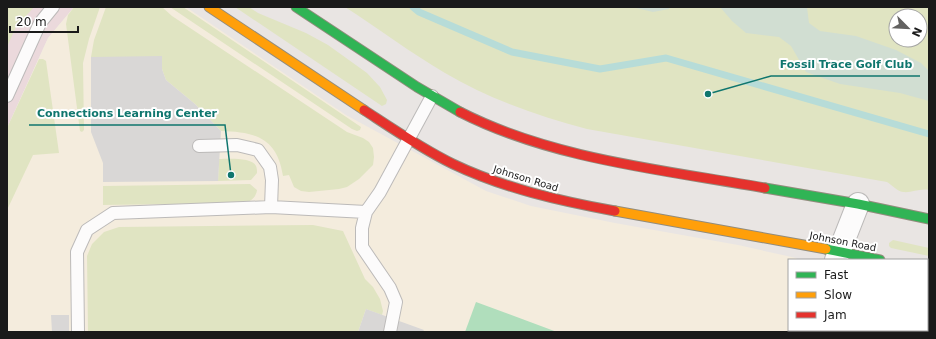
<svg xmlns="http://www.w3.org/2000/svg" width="936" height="339" font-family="'DejaVu Sans',sans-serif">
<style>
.residential{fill:#d8d5d5}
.commercial{fill:#ebd9dc}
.education{fill:#f4ecdd}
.grass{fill:#e0e4c2;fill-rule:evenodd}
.wetland{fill:#d1ded2}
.pitch{fill:#b0debc}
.parking{fill:#d9d7d6}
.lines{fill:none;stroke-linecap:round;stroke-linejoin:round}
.stream{stroke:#b7dcd8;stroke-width:7}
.lane-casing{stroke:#bcbab9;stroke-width:14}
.street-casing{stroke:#bcbab9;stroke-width:24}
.fast-casing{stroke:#928c7d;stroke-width:11}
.slow-casing{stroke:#928c7d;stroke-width:11}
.jam-casing{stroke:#928c7d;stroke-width:11}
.lane{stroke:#fcfbfb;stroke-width:12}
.street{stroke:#fcfbfb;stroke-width:22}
.fast{stroke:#30b455;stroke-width:9}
.slow{stroke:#ff9f0a;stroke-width:9}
.jam{stroke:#e5322d;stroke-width:9}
.labels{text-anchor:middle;stroke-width:4;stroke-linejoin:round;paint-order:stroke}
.street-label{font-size:10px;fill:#1a1a1a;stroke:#fff}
.leader{fill:none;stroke:#0f766e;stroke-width:1.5}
.callout-dot{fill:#0f766e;stroke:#fff;stroke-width:1.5}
.callout-label{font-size:11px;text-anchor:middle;font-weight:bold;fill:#0f766e;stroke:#fff;stroke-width:4;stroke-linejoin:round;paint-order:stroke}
</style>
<rect width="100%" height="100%" fill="#e9e5e3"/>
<path class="residential" d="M927,283H929V332H790L791,330H927Z"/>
<path class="commercial" d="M7,7H74L48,38L7,128Z"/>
<path class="education" d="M74,7H186L346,115L486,191L531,206L615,223L738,245L796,258L798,260H789V330H791L790,332H7V128L48,38Z"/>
<path class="grass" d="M7,7H34L16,27L7,47Z
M74,7H100L89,39L83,63L84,130L82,132L80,131L66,24L68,15Z
M106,7H162L172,16L347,132L363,138L369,142L373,148L374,157L373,165L359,179L347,187L339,189L309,192L301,191L294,187L289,175L283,176C277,138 256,132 221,131L195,104L166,80L162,69L91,57L94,40Z
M170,7H183L361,127L360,130L357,131L352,129Z
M235,7H249L258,13L306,33L328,45L367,73L380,87L387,100L386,104L382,106Z
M345,7H929V190C920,188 912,193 903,192C897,191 892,185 887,182L587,129C538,116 489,99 445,73C411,53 379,29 345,7ZM896,16H920V40H896Z
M39,59H43L46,61L59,153L33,155L7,210V128Z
M219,159C228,159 252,157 256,166C257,168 257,171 257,173L251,180L218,181Z
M250,184L257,190C256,198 250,202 243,203L103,205V186Z
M313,225L343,231L365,279L373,287L380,299L383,311L382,315L366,309L358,332H88L87,256L92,244L104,232L119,227Z
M893,240L929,248V256L891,248L889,246V243Z"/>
<path class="wetland" d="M632,7H670L669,9L653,12Z
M720,7H807L809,23L820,31L856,36L896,50L921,63L929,71V101L900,93L840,84L806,72L791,46L779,37L746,33L732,21Z"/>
<path class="pitch" d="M476,302L557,332H465Z"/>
<path class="parking" d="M162,56V69L166,80L195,104L221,131L218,181L103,182V163L91,132V57Z
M366,309L424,330L423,332H358Z
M51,315H69V332H52Z"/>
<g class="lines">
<path class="stream" d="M413,7L419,12L512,52L600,69L666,58L929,134"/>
<defs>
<path id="lane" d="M7,96L40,23L53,7
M271,207L366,212
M78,332L77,252L87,230L113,213L271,207L272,180L270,167L258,150L237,145L199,146
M390,332L396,302L390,288L362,247V228L366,212L380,192L432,96"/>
<path id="street" d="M836,260L858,204
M804,332L805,330"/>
<path id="fast" d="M296,7L417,87L460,112
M765,188L858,204L929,219
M826,249L880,260"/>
<path id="slow" d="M209,7L364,110
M615,211L826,249
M927,270H929"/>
<path id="jam" d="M364,110C393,129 422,149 453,164C503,188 560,201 615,211
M460,112C552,159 664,170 765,188"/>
</defs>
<use href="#lane" class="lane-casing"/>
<use href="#street" class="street-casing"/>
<use href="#fast" class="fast-casing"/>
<use href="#slow" class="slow-casing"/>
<use href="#jam" class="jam-casing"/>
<use href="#lane" class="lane"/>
<use href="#street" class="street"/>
<use href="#fast" class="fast"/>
<use href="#slow" class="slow"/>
<use href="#jam" class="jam"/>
</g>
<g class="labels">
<g class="street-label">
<text transform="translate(526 178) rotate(17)" y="4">Johnson Road</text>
<text transform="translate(843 241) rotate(11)" y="4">Johnson Road</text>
</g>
</g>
<path class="leader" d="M708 94L771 76H920M231 175L225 125H29"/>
<g class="callout-dot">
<circle cx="708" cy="94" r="4"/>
<circle cx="231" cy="175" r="4"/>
</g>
<g class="callout-label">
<text x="846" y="68">Fossil Trace Golf Club</text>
<text x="127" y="117">Connections Learning Center</text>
</g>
<rect width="936" height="339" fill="none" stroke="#1a1a1a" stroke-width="16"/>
<rect x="788" y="259" width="140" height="72" fill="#ffffff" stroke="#a3a3a3"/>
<rect x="796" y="272" width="20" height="6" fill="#30b455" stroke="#a3a3a3"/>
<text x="824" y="279" font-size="12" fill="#1a1a1a">Fast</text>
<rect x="796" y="292" width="20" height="6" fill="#ff9f0a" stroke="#a3a3a3"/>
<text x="824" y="299" font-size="12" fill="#1a1a1a">Slow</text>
<rect x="796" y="312" width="20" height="6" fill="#e5322d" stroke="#a3a3a3"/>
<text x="824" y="319" font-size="12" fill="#1a1a1a">Jam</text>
<g transform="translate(908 28) rotate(114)"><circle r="19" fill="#ffffff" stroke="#a3a3a3"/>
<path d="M0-3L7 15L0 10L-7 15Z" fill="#626160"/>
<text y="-6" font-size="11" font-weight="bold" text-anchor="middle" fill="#1a1a1a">N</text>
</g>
<path d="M10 26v6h68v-6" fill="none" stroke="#1a1a1a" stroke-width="2"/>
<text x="16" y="26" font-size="12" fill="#1a1a1a" stroke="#ffffff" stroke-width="3" paint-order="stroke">20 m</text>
</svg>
